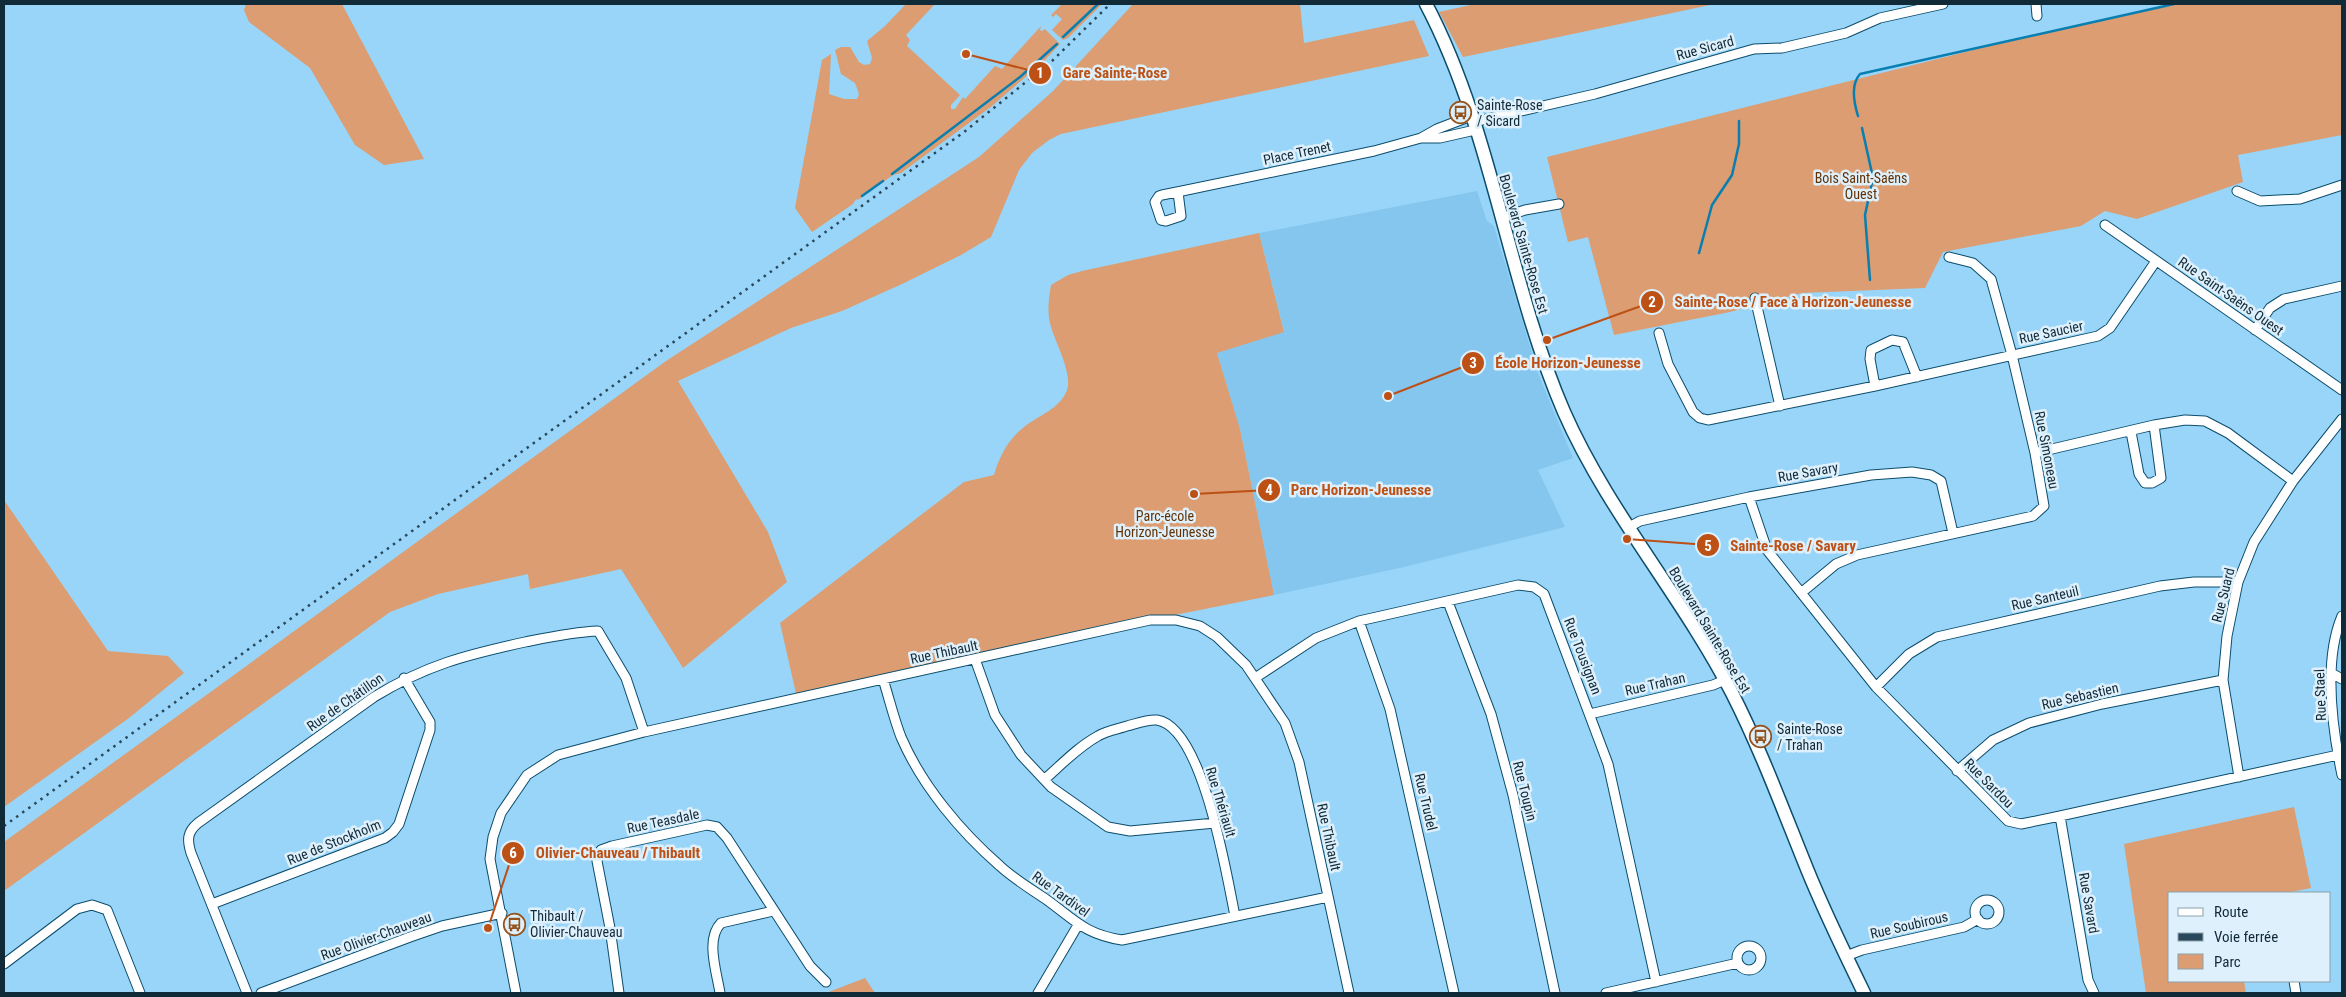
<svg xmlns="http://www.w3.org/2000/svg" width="2346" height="997" font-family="'Roboto Condensed',sans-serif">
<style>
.built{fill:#84c6ee}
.green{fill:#db9d71}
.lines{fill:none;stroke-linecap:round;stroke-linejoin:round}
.stream{stroke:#097eb0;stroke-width:2.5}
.street-casing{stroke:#0b4d6c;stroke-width:11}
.secondary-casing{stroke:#0b4d6c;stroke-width:15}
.street{stroke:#fff;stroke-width:9}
.secondary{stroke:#fff;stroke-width:12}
.rail{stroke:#29485a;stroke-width:2.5;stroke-dasharray:2.5 5;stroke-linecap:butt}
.labels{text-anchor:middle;stroke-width:5;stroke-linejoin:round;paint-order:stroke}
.street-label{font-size:14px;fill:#112a38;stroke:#def0fb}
.poi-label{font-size:14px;fill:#112a38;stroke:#def0fb;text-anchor:start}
.park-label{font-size:14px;fill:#633103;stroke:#def0fb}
.leader{fill:none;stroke:#bd5015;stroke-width:2}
.callout-dot{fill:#bd5015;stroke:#def0fb;stroke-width:2}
.mark-label{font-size:15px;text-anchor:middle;font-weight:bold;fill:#fff}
.callout-label{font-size:15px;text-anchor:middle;font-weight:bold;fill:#bd5015;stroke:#def0fb;stroke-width:5;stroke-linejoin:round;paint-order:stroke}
</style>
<rect width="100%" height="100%" fill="#99d5f9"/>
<path class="built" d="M1477,191L1487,221L1494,226L1538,373L1573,458L1538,470L1565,527L1404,567L1274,595L1240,429L1217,353L1284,331L1259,233Z"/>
<path class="green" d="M246,4H342L424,159L384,165L355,145L310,68L249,22L244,10Z
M906,4H935L906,35L910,40L907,46L960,95L951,105V109H955L963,97L965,99L995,66L1002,69L1041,26L1040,30L1042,31L1045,29L1060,44L1044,61L992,106L901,173L893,175L858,200L856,199L853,204L812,232L795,208L822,60L831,54L829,94L844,99H857L859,94L855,83L841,74L835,50L841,47H850L859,62L864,65L870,64L872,58L867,41L885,26Z
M1062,4H1102L1068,38L1063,40L1052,30L1062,19L1056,14L1053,17L1051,15Z
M1133,4H1300L1304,43L1414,20L1429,56L1061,134L1049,140L1032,153L1019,170L991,237L961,255L902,284L842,311L791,328L678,381L768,532L787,582L683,668L621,569L530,589L528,574L438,594L390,612L4,891V842L666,361L979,157L1053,91Z
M1475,4H1715L1463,57L1439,12Z
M2172,4H2342V135L2238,155L2243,182L2137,219L2105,211L2081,226L1943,252L1925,288L1802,293L1730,312L1614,335L1588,237L1568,242L1547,157L2033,35Z
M1259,233L1284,332L1217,353L1240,429L1274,595L1150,620L797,698L780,623L964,482L994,475C1000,455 1008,440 1024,427C1039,415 1060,409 1067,390C1073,372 1054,341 1050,323C1047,311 1049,297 1051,285L1068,275L1082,271Z
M4,500L108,651L168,656L184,673L129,718L4,807Z
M2294,807L2311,888L2286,893H2170V981H2244L2246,993H2146L2124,844Z
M865,978L875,993H826Z"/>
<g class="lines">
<path class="stream" d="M1063,37L1098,4
M1858,116C1854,103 1850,85 1860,74L2174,4
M1862,128L1873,178L1865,215L1870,280
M892,174L1020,77L1057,44
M862,196L883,181
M1699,253L1712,205L1732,175L1739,144V121"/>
<defs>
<path id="street" d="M2036,4L2037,16
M1473,122L1595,94L1754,49L1782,48L1846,33L1880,18L1943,4
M1421,138L1437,129L1471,116
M2237,191L2260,201L2300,199L2342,185
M1178,192L1181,216L1166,221L1161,220L1155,202L1159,196L1162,195L1182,191L1374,151L1421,138H1440L1475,130
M1501,218L1525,210L1559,204
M2105,225L2342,390
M1755,298L1780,406
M2255,330L2270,308L2284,299L2342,286
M1659,333L1668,364L1693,412L1700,418L1708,420L1875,386L2098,336L2110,328L2156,261
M1875,386L1870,359L1871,350L1892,340L1903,342L1917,377
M2131,432L2139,474L2145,483H2152L2161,478L2154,425
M2035,453L2154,425L2185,420L2205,421L2228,433L2293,481
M1749,497L1767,550L1876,687L2008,821L2021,824L2060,816L2338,755
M1629,527L1640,521L1749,497L1871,475L1912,472L1931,475L1941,481L1953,533
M1801,593L1836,564L1857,555L2033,516L2044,506L2035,453L2012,355L1991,279L1973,263L1949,257
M1448,602L1491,714L1513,795L1555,993
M2342,616C2323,661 2332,727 2342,775
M1359,621L1390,709L1454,993
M975,659L995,715L1021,755L1051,787L1108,827L1130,831L1215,823
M2333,674L2342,679
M1255,678L1316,638L1359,621L1518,585L1534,587L1544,594L1608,764L1656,982
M883,679C889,698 894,719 901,737C922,786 961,832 1000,866C1014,879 1031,889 1047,900C1076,921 1085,934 1122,940L1328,897
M1876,687L1909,654L1937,637L2160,586L2194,582H2238
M1590,714L1713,685L1725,680
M1957,771L1993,740L2029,723L2102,704L2223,680
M2239,777L2223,680L2227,636L2238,582L2254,542L2293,481L2342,419
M1045,779C1062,764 1078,747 1098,736C1106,731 1118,729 1127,726C1135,724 1148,719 1157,720C1203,727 1227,877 1235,916
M2060,816L2088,980L2094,993
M1975 912a12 12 0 1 1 24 0a12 12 0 1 1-24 0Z
M212,904L385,838L393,832L399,824L430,730V722L404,678
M1737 958a12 12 0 1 1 24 0a12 12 0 1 1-24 0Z
M1846,956L1862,950L1964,927L1978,919
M4,964L77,909L92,905L107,910L140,993
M2294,981L2296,993
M247,993L191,853C187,840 187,832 198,823L374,697C426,665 466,655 525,642C550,637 573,632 598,631L626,678L644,732
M261,993L410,937L442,926L502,913
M516,993L490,859L493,837L501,813L527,775L558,755L644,732L1150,620H1176L1200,626L1217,637L1246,665L1285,723L1299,762L1349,993
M619,993L610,928L597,861L601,850L612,846L707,825L717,827L727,838L810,966L826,982
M720,993C717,973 705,939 721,923L773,911
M1038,993L1078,925
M1606,993L1738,963"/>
<path id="secondary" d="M1426,4C1493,131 1507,280 1564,412C1608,512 1682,596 1732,693C1761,750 1783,810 1807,869C1824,911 1844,952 1864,993"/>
</defs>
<use href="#street" class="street-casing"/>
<use href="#secondary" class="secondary-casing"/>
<use href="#street" class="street"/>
<use href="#secondary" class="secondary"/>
<path class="rail" d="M4,826L964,132L1052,61L1110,4"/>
</g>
<defs>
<symbol id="bus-ring" viewBox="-11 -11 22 22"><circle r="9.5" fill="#def0fb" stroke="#94531e" stroke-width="1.5"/><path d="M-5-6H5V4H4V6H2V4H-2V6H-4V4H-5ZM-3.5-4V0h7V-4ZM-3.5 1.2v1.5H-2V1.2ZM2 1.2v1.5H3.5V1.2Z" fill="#94531e"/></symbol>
</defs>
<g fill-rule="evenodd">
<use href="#bus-ring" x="1448" y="100" width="25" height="25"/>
<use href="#bus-ring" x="1748" y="724" width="25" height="25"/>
<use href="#bus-ring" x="502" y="912" width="25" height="25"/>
</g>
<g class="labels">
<g class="street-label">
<text transform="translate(1705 48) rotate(-15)" y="5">Rue Sicard</text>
<text transform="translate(1297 153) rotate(-12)" y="5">Place Trenet</text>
<text transform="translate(1524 244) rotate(74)" y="5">Boulevard Sainte-Rose Est</text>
<text transform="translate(2231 296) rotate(35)" y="5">Rue Saint-Saëns Ouest</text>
<text transform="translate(2051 332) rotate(-12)" y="5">Rue Saucier</text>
<text transform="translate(2047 450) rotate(79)" y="5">Rue Simoneau</text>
<text transform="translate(1808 472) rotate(-10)" y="5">Rue Savary</text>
<text transform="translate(2223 595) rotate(-76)" y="5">Rue Suard</text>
<text transform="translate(2045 598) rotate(-13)" y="5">Rue Santeuil</text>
<text transform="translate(1710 630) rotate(59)" y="5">Boulevard Sainte-Rose Est</text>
<text transform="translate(944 652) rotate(-12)" y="5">Rue Thibault</text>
<text transform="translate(1583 656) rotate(69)" y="5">Rue Tousignan</text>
<text transform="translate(1655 684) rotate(-13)" y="5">Rue Trahan</text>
<text transform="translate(2320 695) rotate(-92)" y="5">Rue Stael</text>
<text transform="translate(2080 696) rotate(-13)" y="5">Rue Sebastien</text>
<text transform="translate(345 702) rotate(-35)" y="5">Rue de Châtillon</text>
<text transform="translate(1989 783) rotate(45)" y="5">Rue Sardou</text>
<text transform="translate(1525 791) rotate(76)" y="5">Rue Toupin</text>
<text transform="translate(1221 802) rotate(73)" y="5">Rue Thériault</text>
<text transform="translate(1426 802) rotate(77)" y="5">Rue Trudel</text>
<text transform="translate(663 821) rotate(-12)" y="5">Rue Teasdale</text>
<text transform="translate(1329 837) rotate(78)" y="5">Rue Thibault</text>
<text transform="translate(334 842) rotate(-22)" y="5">Rue de Stockholm</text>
<text transform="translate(1061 894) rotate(36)" y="5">Rue Tardivel</text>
<text transform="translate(2089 903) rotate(80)" y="5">Rue Savard</text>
<text transform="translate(1909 925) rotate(-13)" y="5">Rue Soubirous</text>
<text transform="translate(376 936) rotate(-20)" y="5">Rue Olivier-Chauveau</text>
</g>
<g class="poi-label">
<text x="1477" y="110">Sainte-Rose<tspan x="1477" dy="16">/ Sicard</tspan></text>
<text x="1777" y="734">Sainte-Rose<tspan x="1777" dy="16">/ Trahan</tspan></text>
<text x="530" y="921">Thibault /<tspan x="530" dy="16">Olivier-Chauveau</tspan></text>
</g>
<g class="park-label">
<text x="1861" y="183">Bois Saint-Saëns<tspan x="1861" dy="16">Ouest</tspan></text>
<text x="1165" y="521">Parc-école<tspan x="1165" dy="16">Horizon-Jeunesse</tspan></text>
</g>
</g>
<path class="leader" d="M966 54L1040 73M1547 340L1652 302M1388 396L1473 363M1194 494L1269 490M1627 539L1708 545M488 928L513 853"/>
<g class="callout-dot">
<circle cx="966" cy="54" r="5"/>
<circle cx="1547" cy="340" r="5"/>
<circle cx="1388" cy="396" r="5"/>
<circle cx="1194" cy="494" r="5"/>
<circle cx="1627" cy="539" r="5"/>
<circle cx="488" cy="928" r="5"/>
<circle cx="1040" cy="73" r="12"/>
<circle cx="1652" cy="302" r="12"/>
<circle cx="1473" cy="363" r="12"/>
<circle cx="1269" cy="490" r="12"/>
<circle cx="1708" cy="545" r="12"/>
<circle cx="513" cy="853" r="12"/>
</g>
<g class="mark-label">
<text x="1040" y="78">1</text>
<text x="1652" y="307">2</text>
<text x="1473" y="368">3</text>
<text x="1269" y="495">4</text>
<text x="1708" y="551">5</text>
<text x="513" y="858">6</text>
</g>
<g class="callout-label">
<text x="1115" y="78">Gare Sainte-Rose</text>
<text x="1793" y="307">Sainte-Rose / Face à Horizon-Jeunesse</text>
<text x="1568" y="368">École Horizon-Jeunesse</text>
<text x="1361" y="495">Parc Horizon-Jeunesse</text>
<text x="1793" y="551">Sainte-Rose / Savary</text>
<text x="618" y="858">Olivier-Chauveau / Thibault</text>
</g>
<rect width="2346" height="997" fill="none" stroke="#112a38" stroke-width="10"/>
<rect x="2168" y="892" width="162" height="90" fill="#def0fb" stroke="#8ca1ad"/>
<rect x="2178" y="908" width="25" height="8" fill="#ffffff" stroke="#8ca1ad"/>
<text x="2214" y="917" font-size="15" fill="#112a38">Route</text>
<rect x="2178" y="933" width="25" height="8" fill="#29485a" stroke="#8ca1ad"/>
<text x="2214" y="942" font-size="15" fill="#112a38">Voie ferrée</text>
<rect x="2178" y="954" width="25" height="15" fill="#db9d71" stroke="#8ca1ad"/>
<text x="2214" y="967" font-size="15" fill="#112a38">Parc</text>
</svg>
